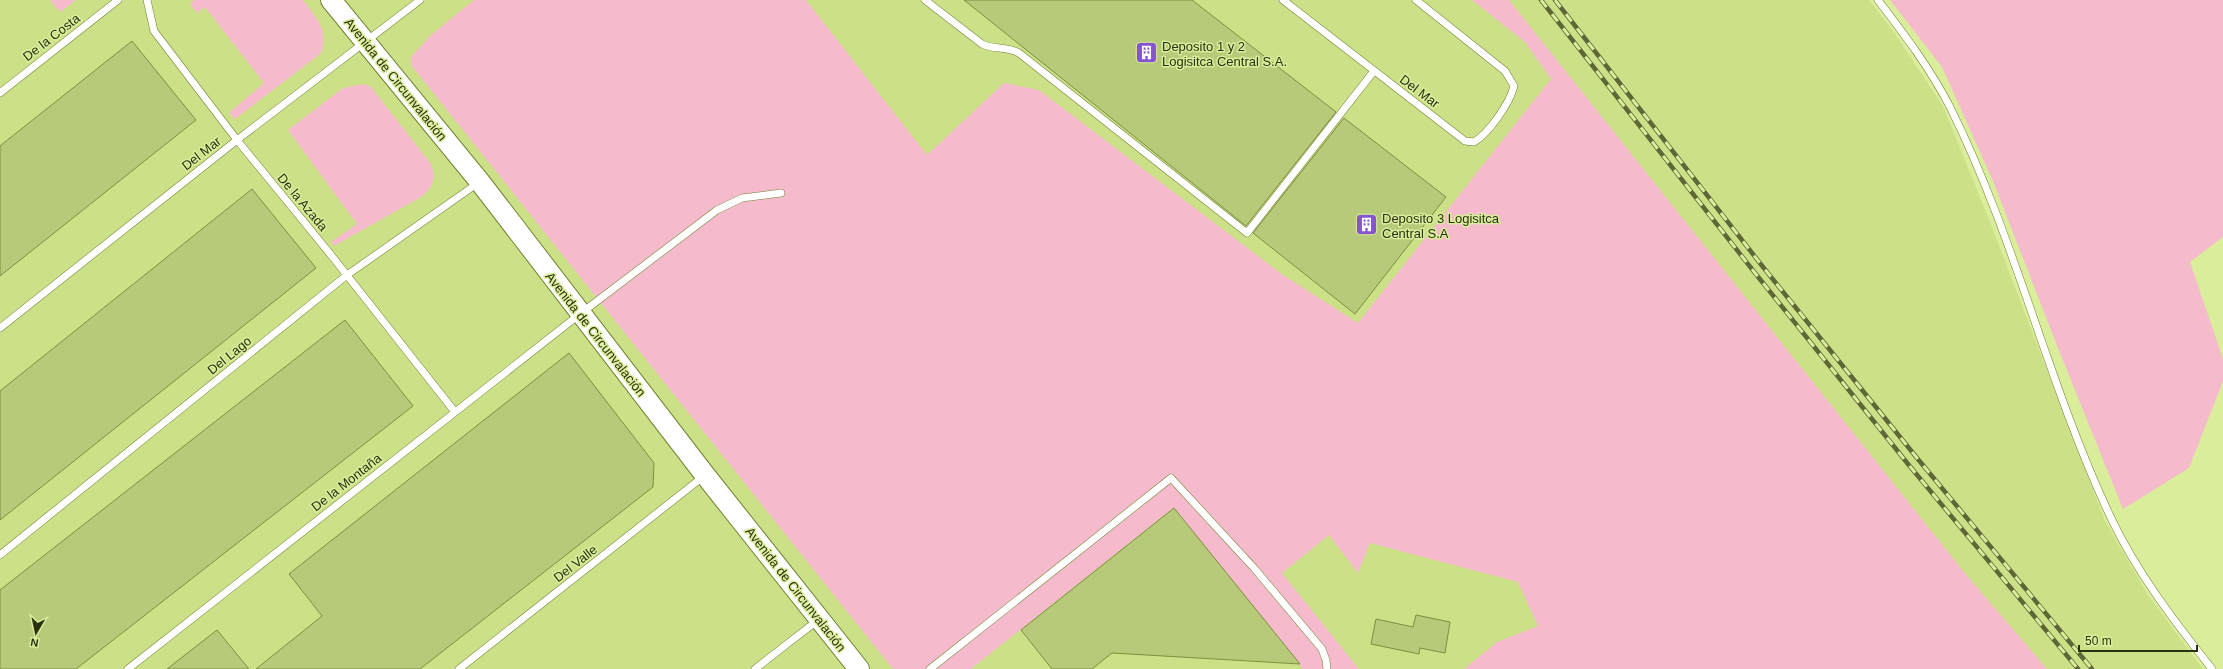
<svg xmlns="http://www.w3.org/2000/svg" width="2223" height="669" font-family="Arial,sans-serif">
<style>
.built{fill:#cce187}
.green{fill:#f5bacb}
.building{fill:#b7ca79;stroke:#7d8e3e}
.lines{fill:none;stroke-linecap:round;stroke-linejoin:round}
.lane-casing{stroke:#728232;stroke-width:8}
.secondary-casing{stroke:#728232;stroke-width:22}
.lane{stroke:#fff;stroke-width:7}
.secondary{stroke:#fff;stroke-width:20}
.rail-casing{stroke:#5d6737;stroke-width:4.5}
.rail{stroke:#daed9b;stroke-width:3;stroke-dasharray:9;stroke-linecap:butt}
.labels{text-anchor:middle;stroke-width:3;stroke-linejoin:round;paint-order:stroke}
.street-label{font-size:13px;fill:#2a310f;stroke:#daed9b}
.poi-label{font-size:13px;fill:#2a310f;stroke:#daed9b;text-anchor:start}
</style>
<rect width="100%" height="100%" fill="#daed9b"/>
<path class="built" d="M0,0H1869L1893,31L1943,106L1993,230L2105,521L2148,595L2203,669H0Z"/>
<path class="green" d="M50,0H76L60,12Z
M194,0H303C316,17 331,33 320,54L235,119L229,113L264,83L205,7L197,13L190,4Z
M474,0H806L927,155L1004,83L1039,90L1283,275L1358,323L1551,79L1525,42L1472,0H1509L1968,577L2047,669H1464L1497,642L1538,626L1518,582L1370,543L1358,573L1329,535L1282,573L1359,669H1303L1173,508L971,669H893L411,65V57L431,35Z
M1890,0H2223V237L2190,262L2223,359V381L2189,468L2123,509L2058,348L1993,181L1942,67Z
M364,84L371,87L431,164C437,178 433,188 421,197L334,246L331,242L357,224L288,130L343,88Z"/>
<path class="building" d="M964,0H1192L1336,112L1246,226Z
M132,41L196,120L0,276V146Z
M1344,118L1446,197L1355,314L1253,233Z
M252,189L316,268L0,520V391Z
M345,320L413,406L76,669H0V590Z
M569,353L654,463L653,487L420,669H256L322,616L289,574Z
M1174,508L1300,664L1112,653L1092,669H1052L1021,630Z
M1416,615L1450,622L1445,653L1420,648L1419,654L1371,644L1376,619L1413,627Z
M217,630L249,669H167Z"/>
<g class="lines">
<defs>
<path id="lane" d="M147,0L154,31L237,140L331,255L455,412
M925,0L982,44C994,50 1007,46 1019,53L1247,233L1374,71
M1283,0L1465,141L1474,142C1489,133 1510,103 1514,86L1505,71L1416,0
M1878,0C1904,34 1930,68 1950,107C2016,239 2048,385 2111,518C2137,573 2175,622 2212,669
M0,93L118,0
M0,328L237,140L420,0
M0,555L347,275L478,183
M128,669L580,314L717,210L742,198L781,193
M459,669L704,476
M755,669L818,620
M930,669L1171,478L1254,568L1322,649L1326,660L1327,669"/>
<path id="secondary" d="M331,0L480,182L705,475L859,669"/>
</defs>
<use href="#lane" class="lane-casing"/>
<use href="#secondary" class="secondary-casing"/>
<use href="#lane" class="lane"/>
<use href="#secondary" class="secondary"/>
<defs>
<path id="rail" d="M1541,0L1755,273L1908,464L2078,669
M1555,0L1763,267L1917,458L2092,669"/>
</defs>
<use href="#rail" class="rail-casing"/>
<use href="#rail" class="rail"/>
</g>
<defs>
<symbol id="building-square" viewBox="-11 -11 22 22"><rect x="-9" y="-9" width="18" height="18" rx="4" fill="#8655cd" stroke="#daed9b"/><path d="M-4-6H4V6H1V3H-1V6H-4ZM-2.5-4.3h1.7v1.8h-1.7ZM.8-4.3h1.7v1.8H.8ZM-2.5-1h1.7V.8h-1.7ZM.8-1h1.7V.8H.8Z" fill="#fff"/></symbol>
</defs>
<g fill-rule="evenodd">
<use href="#building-square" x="1134" y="40" width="25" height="25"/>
<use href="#building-square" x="1354" y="212" width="25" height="25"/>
</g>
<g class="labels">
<g class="street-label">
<text transform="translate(51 37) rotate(-38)" y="5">De la Costa</text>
<text transform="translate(396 79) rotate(51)" y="5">Avenida de Circunvalación</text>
<text transform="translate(1420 91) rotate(37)" y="5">Del Mar</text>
<text transform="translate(201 153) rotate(-38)" y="5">Del Mar</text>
<text transform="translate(303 202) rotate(50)" y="5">De la Azada</text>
<text transform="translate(596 334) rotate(52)" y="5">Avenida de Circunvalación</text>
<text transform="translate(229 355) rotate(-39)" y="5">Del Lago</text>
<text transform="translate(346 482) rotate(-38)" y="5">De la Montaña</text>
<text transform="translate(575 563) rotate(-38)" y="5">Del Valle</text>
<text transform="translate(796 589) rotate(52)" y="5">Avenida de Circunvalación</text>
</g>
<g class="poi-label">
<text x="1162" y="51">Deposito 1 y 2<tspan x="1162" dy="15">Logisitca Central S.A.</tspan></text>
<text x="1382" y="223">Deposito 3 Logisitca<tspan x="1382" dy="15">Central S.A</tspan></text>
</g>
</g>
<g transform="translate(36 633) rotate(189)" stroke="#daed9b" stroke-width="3" paint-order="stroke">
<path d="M0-3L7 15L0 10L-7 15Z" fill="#2a310f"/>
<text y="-6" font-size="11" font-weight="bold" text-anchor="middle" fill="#2a310f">N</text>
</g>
<path d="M2079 645v6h118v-6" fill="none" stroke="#2a310f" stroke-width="2"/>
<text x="2085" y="645" font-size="12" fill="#2a310f" stroke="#daed9b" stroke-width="3" paint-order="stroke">50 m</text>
</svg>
